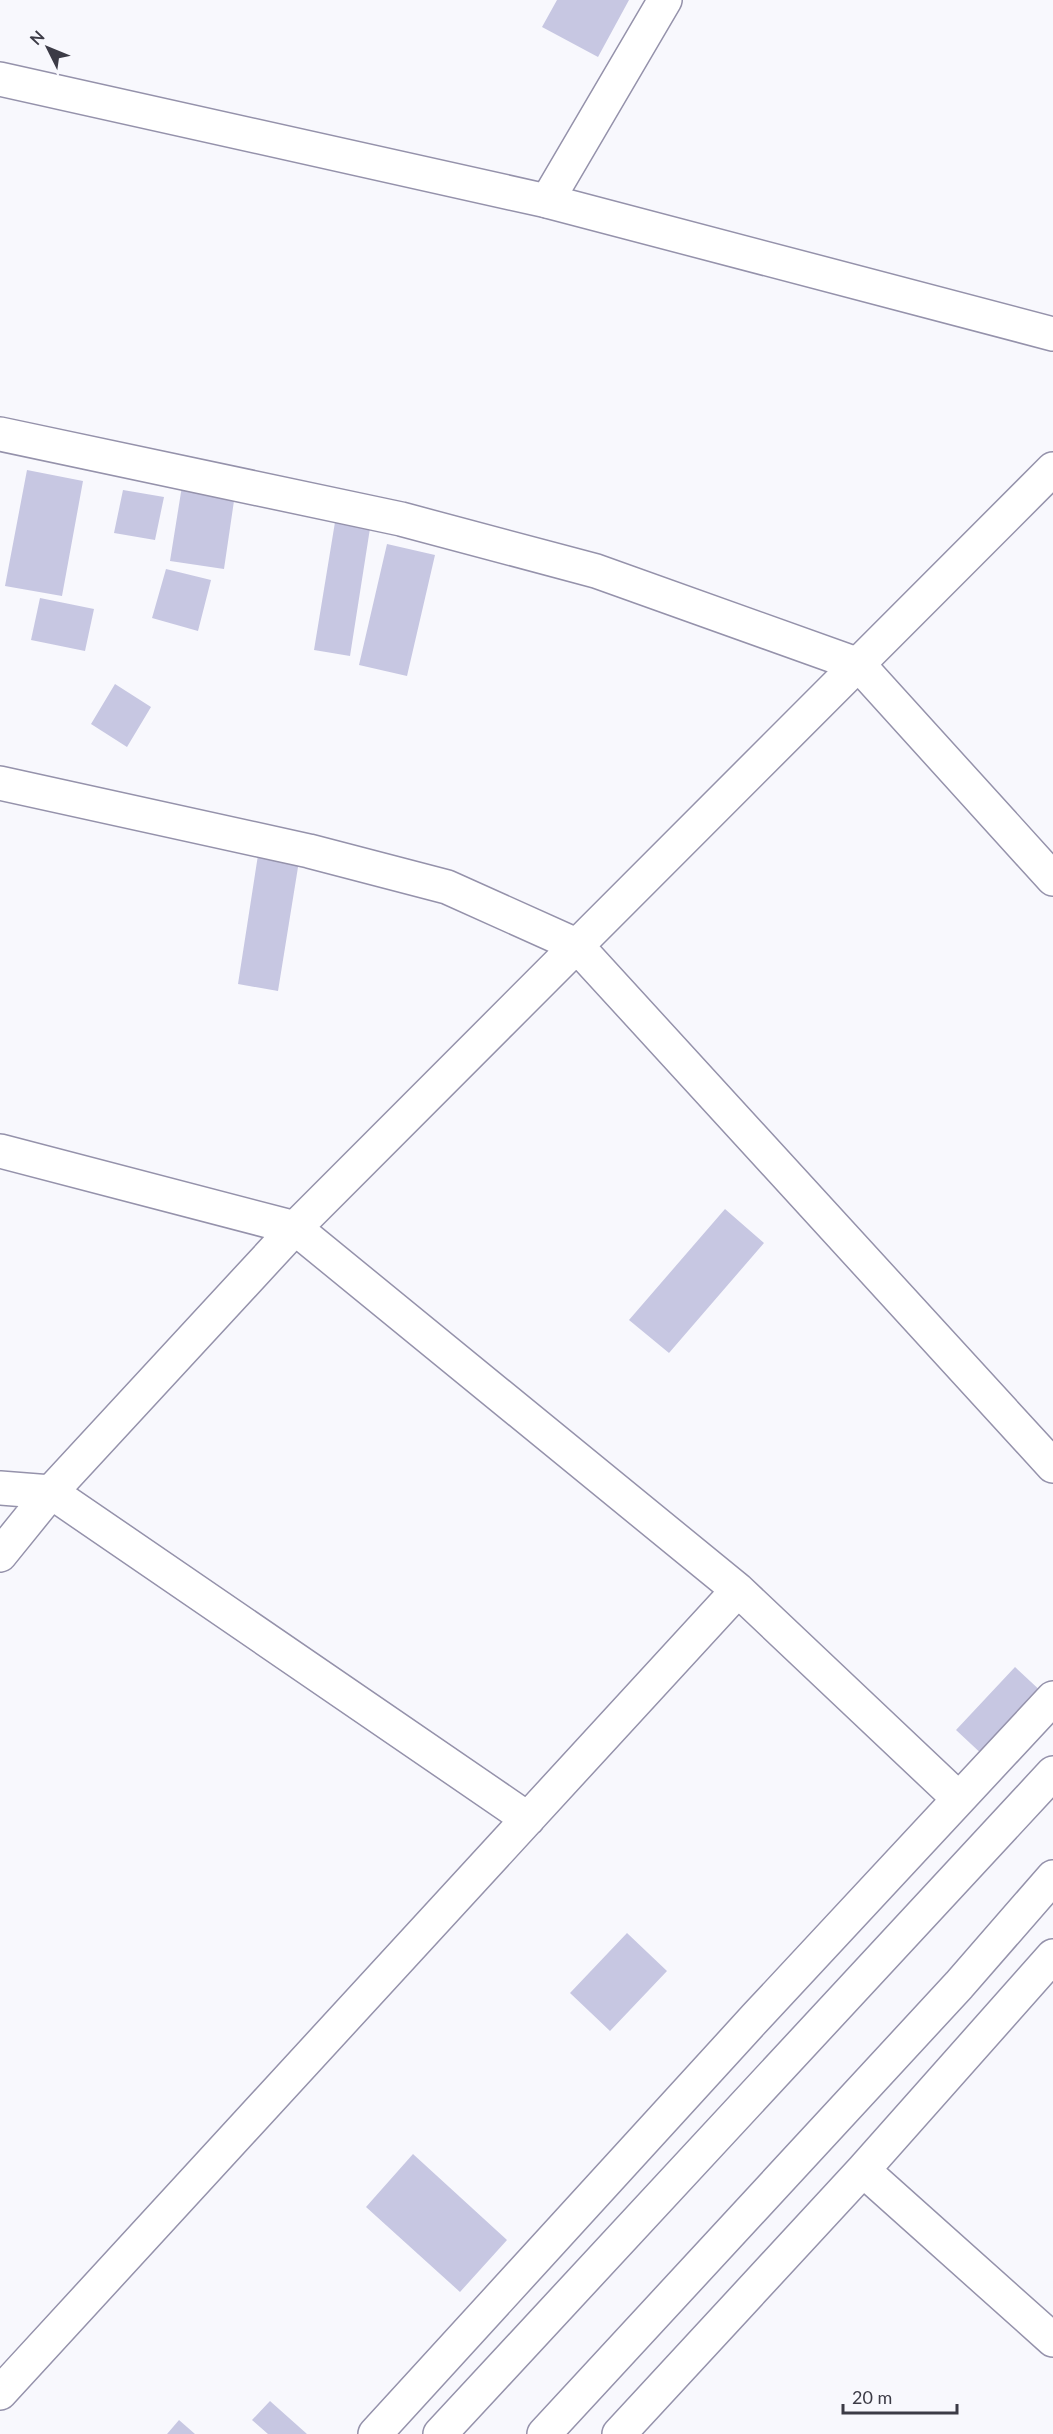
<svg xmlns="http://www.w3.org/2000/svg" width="1053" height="2434" font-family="Lato,sans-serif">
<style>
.building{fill:#c7c7e2}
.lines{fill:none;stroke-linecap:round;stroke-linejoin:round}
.minor-casing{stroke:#9592ab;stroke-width:36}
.tertiary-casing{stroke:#9592ab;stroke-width:36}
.minor{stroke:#fff;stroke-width:33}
.tertiary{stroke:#fff;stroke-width:33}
</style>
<rect width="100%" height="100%" fill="#f8f8fd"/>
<path class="building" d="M557,0H629L598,57L542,27Z
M27,470L83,481L62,596L5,586Z
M182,486L235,494L224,569L170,561Z
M123,490L164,497L155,540L114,533Z
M336,516L371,522L350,656L314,650Z
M387,544L435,555L407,676L359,665Z
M166,569L211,580L198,631L152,618Z
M40,598L94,609L85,651L31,640Z
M115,684L151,707L127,747L91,724Z
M258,855L299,861L278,991L238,984Z
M725,1209L764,1243L669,1353L629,1320Z
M1015,1667L1045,1695L986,1758L956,1730Z
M627,1933L667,1971L610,2031L570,1993Z
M413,2154L507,2240L460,2292L366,2207Z
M270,2401L307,2434H268L252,2420Z
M179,2420L195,2434H167Z"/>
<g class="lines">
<defs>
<path id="minor" d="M547,201L665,0
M0,434L401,519L596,571L859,665L1053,879
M0,783L309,851L447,887L576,945L1053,1466
M0,1151L295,1228L738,1590L959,1799
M0,1488L51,1492L528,1819
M0,1555L51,1492L295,1228L1053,469
M863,2170L1053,2340
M0,2393L738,1590
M375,2434L756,2017L1053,1698
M619,2434L863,2170L1053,1956"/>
<path id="tertiary" d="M0,79L547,201L1053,334
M440,2434L1053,1773
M544,2434L959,1985L1053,1877"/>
</defs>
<use href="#minor" class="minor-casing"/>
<use href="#tertiary" class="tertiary-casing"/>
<use href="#minor" class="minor"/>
<use href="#tertiary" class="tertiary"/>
</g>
<g transform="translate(48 48) rotate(313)" stroke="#f8f8fd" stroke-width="4.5" paint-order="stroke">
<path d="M0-4.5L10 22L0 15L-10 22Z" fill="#3c3b46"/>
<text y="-9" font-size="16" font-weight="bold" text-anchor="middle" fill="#3c3b46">N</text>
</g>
<path d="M843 2404v9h114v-9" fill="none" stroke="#3c3b46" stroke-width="3"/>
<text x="852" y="2404" font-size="18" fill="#3c3b46" stroke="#f8f8fd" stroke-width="4.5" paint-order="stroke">20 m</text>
</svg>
